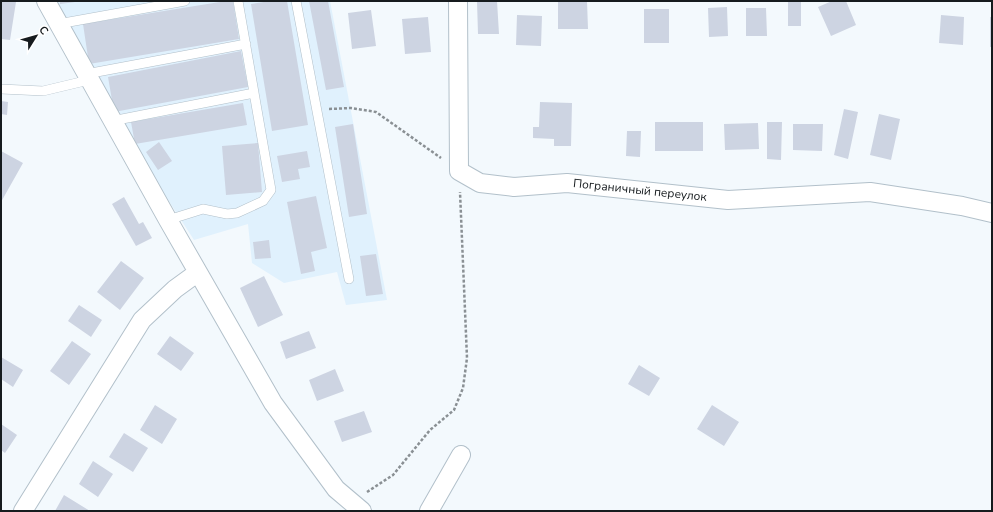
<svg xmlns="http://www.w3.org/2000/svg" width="993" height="512" font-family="'Nunito Sans',sans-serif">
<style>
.built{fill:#e0f1fd}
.building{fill:#cdd4e2}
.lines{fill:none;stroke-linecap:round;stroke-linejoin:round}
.lane-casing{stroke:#b2c0ca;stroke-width:10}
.street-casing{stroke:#b2c0ca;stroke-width:20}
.path{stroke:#8a9094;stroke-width:2.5;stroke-dasharray:3 2;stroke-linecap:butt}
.lane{stroke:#fff;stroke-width:9}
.street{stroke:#fff;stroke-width:18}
.labels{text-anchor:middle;stroke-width:4;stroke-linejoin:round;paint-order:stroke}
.street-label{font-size:12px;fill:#161b1e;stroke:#fff}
</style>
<rect width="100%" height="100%" fill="#f3f9fd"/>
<path class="built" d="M56,1H330L387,300L346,305L337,272L284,283L252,263L248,224L194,240L115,118Z"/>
<path class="building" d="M1,1L16,2L10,40L1,39Z
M60,1H75V2L60,4Z
M226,1H233L239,39L89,64L83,24Z
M270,1H287L308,125L272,131L251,4Z
M309,1H328L344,87L326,90Z
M477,1H497L499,34H478Z
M558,1H587L588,29H558Z
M788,1H801V26H788Z
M832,1H846L856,25L831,36L818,7Z
M727,7L728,36L709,37L708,8Z
M746,8H766L767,36H746Z
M644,9H669V43H644Z
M371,10L376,46L352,49L348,13Z
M517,15L542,16L541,46L516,45Z
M941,15L964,17L963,45L939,43Z
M428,17L431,52L405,54L402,19Z
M990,17H992V47H990Z
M241,51L248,87L114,112L108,77Z
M1,101L8,102L7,115L1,114Z
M540,102L572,103L571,146H554V139L533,138V127H539Z
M243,103L247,125L135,144L131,122Z
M844,109L858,112L848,159L834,155Z
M879,114L900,119L891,160L870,155Z
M655,122H703V151H655Z
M767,122H782L781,160L767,159Z
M758,123L759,149L725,150L724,124Z
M353,124L367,214L349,217L335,127Z
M793,124H823L822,151L793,150Z
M627,131H641L640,157L626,156Z
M159,142L172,161L158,170L146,152Z
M258,143L262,192L226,195L222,146Z
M1,151L23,163L1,202Z
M307,151L310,167L298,169L300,179L282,182L277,156Z
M316,196L327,248L311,252L315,271L301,274L287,202Z
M124,197L139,224L143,222L152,238L136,246L112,204Z
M269,240L271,258L255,259L253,242Z
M376,254L383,294L366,296L360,256Z
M121,261L144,278L120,310L97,292Z
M264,276L283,315L258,327L240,288Z
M79,305L102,320L91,337L68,321Z
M309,331L316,348L286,359L280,342Z
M170,336L194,353L181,371L157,354Z
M72,341L91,354L69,385L50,371Z
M1,357L23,370L13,387L1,379Z
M639,365L660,378L649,396L628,384Z
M335,369L344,391L317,401L309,380Z
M155,405L177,419L162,444L140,430Z
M712,405L739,422L724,446L697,429Z
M364,411L372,432L342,442L334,421Z
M1,424L17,435L5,453L1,450Z
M124,433L148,448L133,472L109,457Z
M93,461L113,474L98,497L79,484Z
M64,495L90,511H55Z"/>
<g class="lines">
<defs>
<path id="lane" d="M296,1L349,279
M58,24L185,1
M86,74L246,44
M1,89L43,91L89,80
M112,121L254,93
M168,220L203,209L227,214L237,213L263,201L271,190L238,1"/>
<path id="street" d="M46,1L168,220L273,403L336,489L362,511
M458,1L459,171L480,183L514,187L567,183L728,200L870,192L962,206L992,213
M23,511L142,320L175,289L197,273
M429,511L461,455"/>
</defs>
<use href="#lane" class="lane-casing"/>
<use href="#street" class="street-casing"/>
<path class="path" d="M329,109L351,108L376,112L441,158
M367,492L393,475L430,430L454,410L463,388L467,358L460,192"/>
<use href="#lane" class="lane"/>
<use href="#street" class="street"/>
</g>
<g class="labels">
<g class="street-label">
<text transform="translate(640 190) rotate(6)" y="4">Пограничный переулок</text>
</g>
</g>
<rect width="993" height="512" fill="none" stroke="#161b1e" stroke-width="4"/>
<g transform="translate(36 36) rotate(53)" stroke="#ffffff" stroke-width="3" paint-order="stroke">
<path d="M0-3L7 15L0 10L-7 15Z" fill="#161b1e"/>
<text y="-6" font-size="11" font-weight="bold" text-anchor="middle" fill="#161b1e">С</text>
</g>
</svg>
